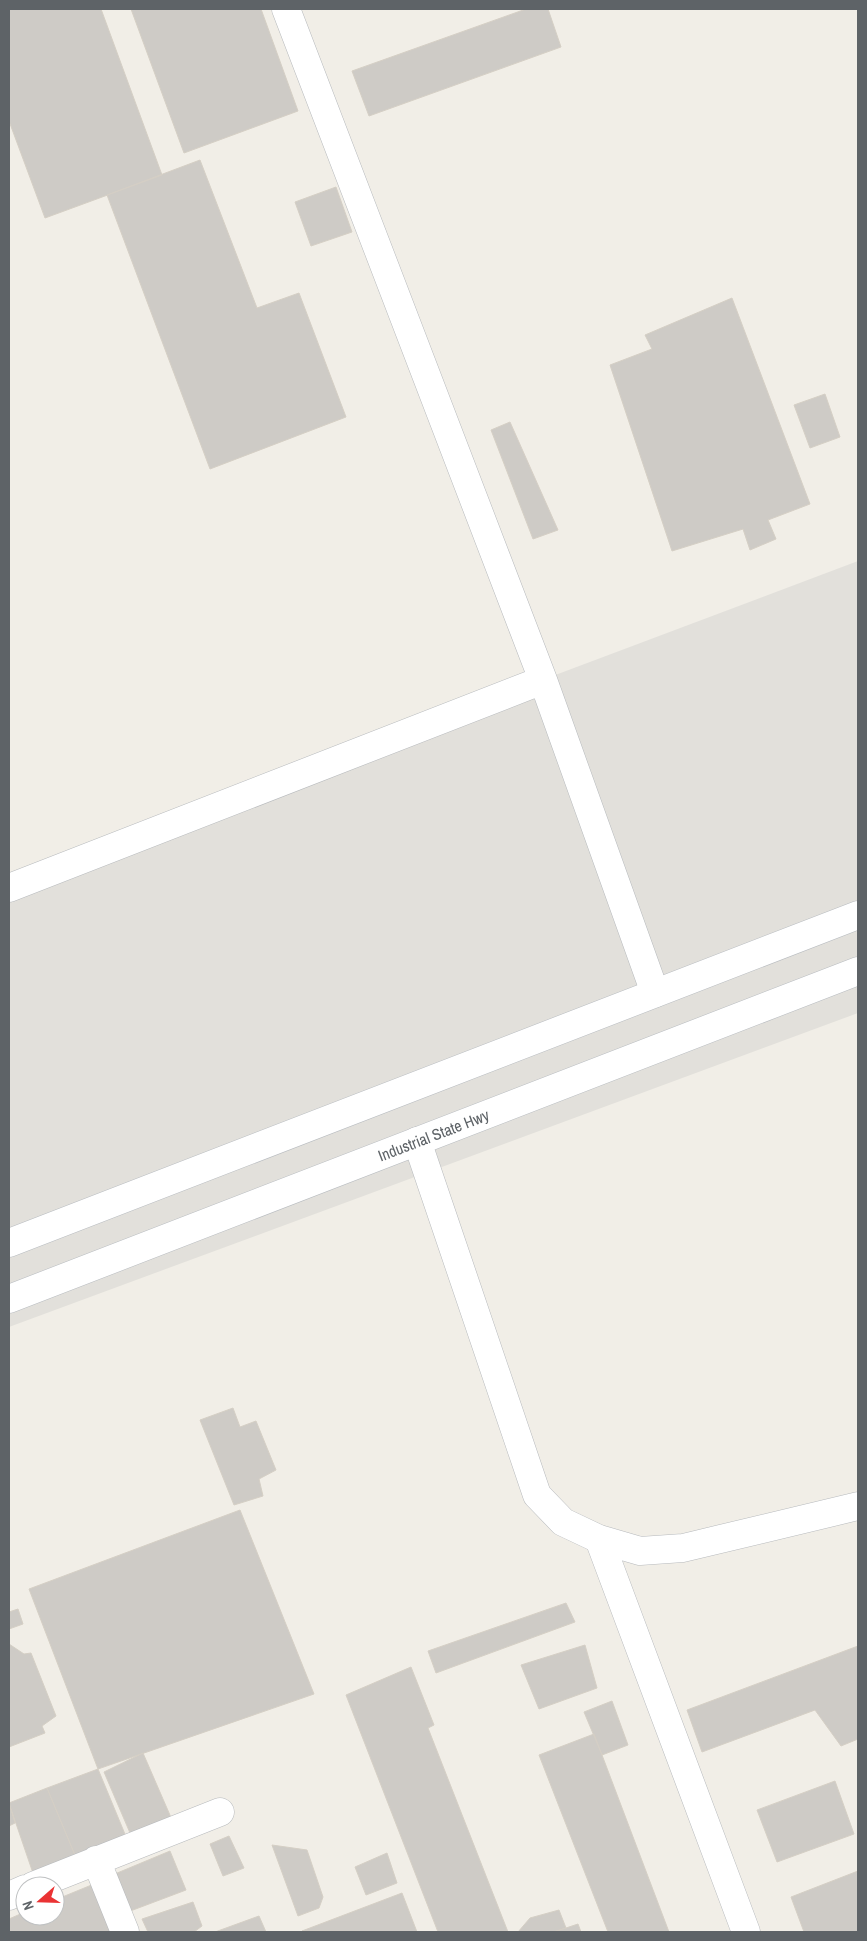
<svg xmlns="http://www.w3.org/2000/svg" width="867" height="1941" font-family="'Archivo Narrow',sans-serif">
<style>
.industrial{fill:#e2e0db}
.building{fill:#cecbc6;stroke:#d5cfc5}
.lines{fill:none;stroke-linecap:round;stroke-linejoin:round}
.minor-casing{stroke:#b7babd;stroke-width:29}
.secondary-casing{stroke:#b8bcc0;stroke-width:29}
.minor{stroke:#fff;stroke-width:28}
.secondary{stroke:#fff;stroke-width:28}
.labels{text-anchor:middle;stroke-width:4.5;stroke-linejoin:round;paint-order:stroke}
.street-label{font-size:16px;fill:#5e6367;stroke:#fff}
</style>
<rect width="100%" height="100%" fill="#f1eee7"/>
<path class="industrial" d="M858,561V1013L9,1327V888L550,677Z"/>
<path class="building" d="M9,9H101L162,175L45,218L9,121Z
M131,9H261L298,111L184,153Z
M526,9H548L561,47L369,116L352,71Z
M200,160L257,308L299,293L346,417L210,469L107,195Z
M336,187L352,232L311,246L295,202Z
M732,298L810,504L768,520L776,539L750,550L743,529L672,551L610,365L652,349L645,335Z
M825,394L840,437L810,448L794,405Z
M510,422L558,530L533,539L491,430Z
M233,1408L240,1427L256,1421L276,1470L259,1479L263,1496L234,1505L200,1420Z
M240,1510L314,1694L98,1769L29,1589Z
M566,1603L575,1622L436,1673L428,1651Z
M18,1609L23,1624L9,1629V1612Z
M9,1644L24,1654L31,1653L56,1716L42,1726L45,1733L9,1747Z
M585,1645L597,1688L539,1709L521,1665Z
M858,1646V1739L841,1746L815,1710L702,1752L687,1710Z
M411,1667L434,1725L428,1728L508,1932H438L346,1695Z
M612,1701L628,1745L602,1755L584,1712Z
M594,1734L602,1755L669,1932H608L539,1755Z
M143,1753L176,1829L133,1840L104,1772Z
M98,1769L127,1839L77,1860L47,1788Z
M835,1781L854,1834L777,1862L757,1810Z
M47,1788L77,1860L35,1879L9,1803Z
M9,1803L15,1823L9,1826Z
M229,1836L244,1868L223,1876L210,1844Z
M272,1845L307,1850L323,1897L319,1908L298,1916Z
M170,1851L186,1890L125,1913L110,1876Z
M387,1853L397,1883L366,1895L355,1867Z
M858,1871V1932H804L791,1897Z
M94,1884L113,1932H9V1919L25,1912V1916H55V1900Z
M402,1893L417,1932L302,1931Z
M193,1902L202,1926L194,1932H148L142,1919Z
M559,1910L566,1928L553,1932H518L530,1918Z
M259,1916L266,1932H215Z
M578,1924L581,1932H553L566,1928Z"/>
<g class="lines">
<defs>
<path id="minor" d="M286,9L543,680L655,993
M9,888L543,680
M417,1141L537,1495L563,1522L599,1539L640,1551L683,1548L858,1506
M599,1539L746,1932
M96,1860L125,1932
M33,1886L220,1812
M9,1896L25,1889"/>
<g id="secondary">
<path d="M9,1243L858,915"/>
<path id="s1" d="M9,1299L858,971"/>
</g>
</defs>
<use href="#minor" class="minor-casing"/>
<use href="#secondary" class="secondary-casing"/>
<use href="#minor" class="minor"/>
<use href="#secondary" class="secondary"/>
</g>
<g class="labels">
<g class="street-label">
<text dy="6" stroke="none"><textPath href="#s1" startOffset="455">Industrial State Hwy</textPath></text>
</g>
</g>
<rect width="867" height="1941" fill="none" stroke="#5e6367" stroke-width="20"/>
<g transform="translate(40 1901) rotate(250)"><circle r="24" fill="#ffffff" stroke="#bfc1c2"/>
<path d="M0-4L9 19L0 12L-9 19Z" fill="#ea3334"/>
<text y="-8" font-size="14" font-weight="bold" text-anchor="middle" fill="#5e6367">N</text>
</g>
</svg>
